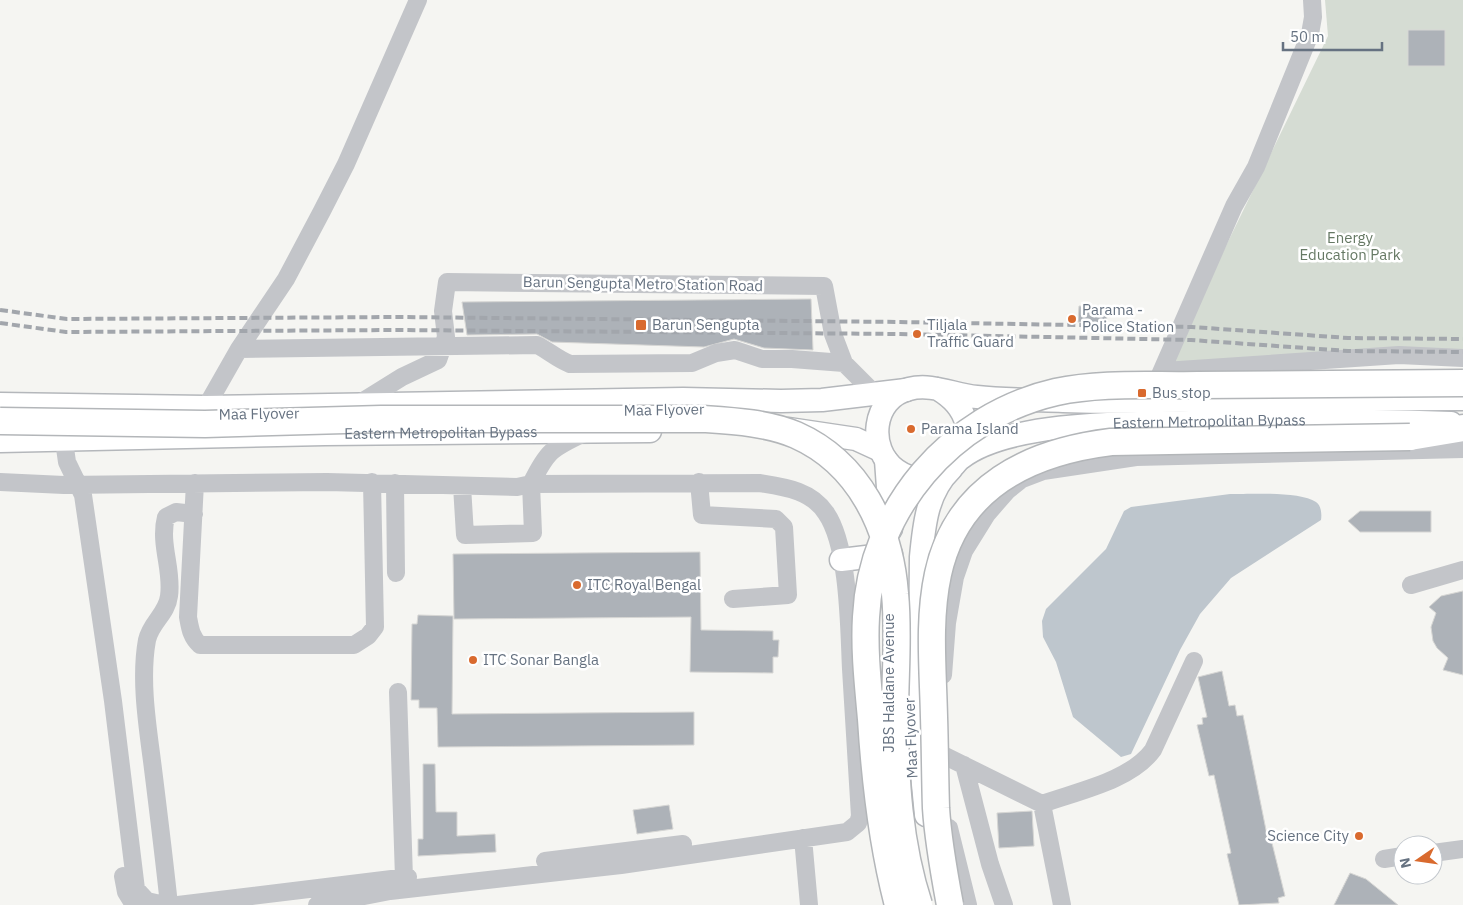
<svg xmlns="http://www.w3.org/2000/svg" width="1463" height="905" font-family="'IBM Plex Sans',sans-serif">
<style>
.green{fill:#d5dcd3}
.water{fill:#bec6cd}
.building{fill:#adb2b8;stroke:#d6d6d4}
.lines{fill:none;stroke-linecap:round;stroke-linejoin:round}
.major-casing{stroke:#b4b7bb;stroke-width:25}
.highway-casing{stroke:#b3b6b9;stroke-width:29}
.minor{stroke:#c3c5c9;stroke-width:18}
.major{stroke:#fff;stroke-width:22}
.highway{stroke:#fff;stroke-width:26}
.rail{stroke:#a2a6ac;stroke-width:4;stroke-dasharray:8 4;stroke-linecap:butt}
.highway-bridge-casing{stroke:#b3b6b9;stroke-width:29;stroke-linecap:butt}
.highway-bridge{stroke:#fff;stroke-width:26}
.poi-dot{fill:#d96a2e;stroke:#fff;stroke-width:2}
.labels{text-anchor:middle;stroke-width:5;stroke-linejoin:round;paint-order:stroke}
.park-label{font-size:15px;fill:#667964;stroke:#fff}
.street-label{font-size:15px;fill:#667281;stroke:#fff}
.poi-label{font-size:15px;fill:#667281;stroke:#fff;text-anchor:start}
</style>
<rect width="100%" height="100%" fill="#f5f5f2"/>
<path class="green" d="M1325,0H1463V360L1178,365L1171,359L1328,36Z"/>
<path class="water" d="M1230,494C1250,494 1300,491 1316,502C1321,505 1322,514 1321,520L1231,578L1200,614L1180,650L1131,754L1121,757L1073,717L1056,662L1043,637L1042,621L1046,609L1106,549L1124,511L1131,507Z"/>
<path class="building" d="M1408,30H1445V66H1408Z
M811,299L813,350L764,348L734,339L704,347L552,342L537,334L467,335L462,302Z
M1079,306H1108L1106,325L1078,322Z
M1360,511H1431V532H1360L1348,521Z
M700,552L701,630L773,631V640H779L778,657H773V673L690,672L691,617L454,619L453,554Z
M1463,591V675L1443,670L1448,658L1437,648L1433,641L1431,627L1436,613L1429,607L1441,596Z
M418,615L453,616L452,714L694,712V745L438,747L437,708H419V700H411L412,624H417Z
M1222,671L1229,706L1235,705L1237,716L1243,715L1268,840L1271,839L1285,896L1278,898L1279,903L1239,905L1227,854L1231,853L1214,775L1209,776L1197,725L1203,724L1202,718L1207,717L1198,677Z
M423,764H435L436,812H457V836L495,834L496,852L418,856V839H423Z
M669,805L673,829L637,834L633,810Z
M1032,811L1034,846L999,848L997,813Z
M1350,873L1366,879L1398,905H1334Z"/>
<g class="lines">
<defs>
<g id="major">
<path d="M938,389C1004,428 945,505 896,470C867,449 872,398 909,389C932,383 954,395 977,397C1005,400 1034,400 1063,401C1108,403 1153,401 1198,400C1286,400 1375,399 1463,399"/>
<path d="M0,404L206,407L683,399L781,401L822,400L906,390"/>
<path d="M789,429L856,439L880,450"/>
<path id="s1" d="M0,441L325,434L650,431"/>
<path id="s2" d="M961,458C1009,421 1129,423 1190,422C1277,419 1364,420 1451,423"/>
<path d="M886,460L891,529"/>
<path d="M841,560L891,554"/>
<path d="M926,815L919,744L921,557C924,525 927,492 951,469"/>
</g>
<path id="highway" d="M1410,437L1463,428"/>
</defs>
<use href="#major" class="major-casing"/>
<use href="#highway" class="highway-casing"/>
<path class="minor" d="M239,349L537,345C549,351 557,359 570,364L692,363L716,353L735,350L762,359H792L844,363
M1164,371L1399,355L1463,358
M1152,393L1234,206L1256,167L1310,34L1313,17L1312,0
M357,405L402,377L438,360L446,337L443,311L447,282L824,286L833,334L844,363L875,394
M206,407L239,349L286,279L322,211L346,164L418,0
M64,441L67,462L83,495L113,701L136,889L147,901L165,905
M0,482L64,485L327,482L517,487L531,484C547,451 552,448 584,433
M699,482L702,515L776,519L784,527L788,595L733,599
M195,483L188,617C190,628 191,637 200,645H354L368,636L375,627L372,482
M395,483L396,573
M1411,585L1463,570
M943,675L947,623L955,577L964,551L987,514L1007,491L1022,479L1043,471L1136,457L1463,449
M398,692L404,878
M927,747L1042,804C1078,791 1130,781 1153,750L1194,661
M964,765L990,864L1004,905
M1042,804L1062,905
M949,828L968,905
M803,838L809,905
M1433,853L1463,849
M1384,859L1403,856
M545,861L683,844
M123,876L126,892L134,905
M169,905C164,857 158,809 152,761C147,723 140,678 147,640C151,622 167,614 169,596C173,570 159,544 166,517L176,512L194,514
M178,905L408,877
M317,905L390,891L621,865L847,832L858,823L860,816C857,767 854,718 851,669C849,628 849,546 826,513C811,490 784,487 759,483L531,484L533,533L465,535L462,486"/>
<use href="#major" class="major"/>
<use href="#highway" class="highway"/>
<path class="rail" d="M0,310L67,319L398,317L900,322L1192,327L1348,338L1463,339
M0,323L66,332L397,330L900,334L1191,340L1348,351L1463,352"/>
<defs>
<path id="highway-bridge" d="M0,421L205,424L381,419H704C734,421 768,423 796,435C859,463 890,527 895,594C899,634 895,674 895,715C895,778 899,844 919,905
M898,905C882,844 875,782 871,719C868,685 864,651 866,617C871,509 951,416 1056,392C1102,382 1151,386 1198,385C1286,384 1375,384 1463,383
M950,905C944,873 938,840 936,808C935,778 935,747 934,717C933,670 928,620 938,574C957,486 1030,452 1111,442L1410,437"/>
</defs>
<use href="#highway-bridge" class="highway-bridge-casing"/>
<use href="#highway-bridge" class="highway-bridge"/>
</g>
<g class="poi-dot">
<circle cx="1072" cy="319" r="5"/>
<rect x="635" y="319" width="12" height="12" rx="2.5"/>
<circle cx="917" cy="334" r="5"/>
<rect x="1137" y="388" width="10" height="10" rx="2.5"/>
<circle cx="911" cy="429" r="5"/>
<circle cx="577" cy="585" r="5"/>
<circle cx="473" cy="660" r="5"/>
<circle cx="1359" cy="836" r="5"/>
</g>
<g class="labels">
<g class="park-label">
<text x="1350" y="243">Energy<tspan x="1350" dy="17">Education Park</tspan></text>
</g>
<g class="street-label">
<text transform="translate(643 284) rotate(1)" y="5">Barun Sengupta Metro Station Road</text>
<text transform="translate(664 410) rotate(-1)" y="5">Maa Flyover</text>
<text transform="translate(259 414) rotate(-1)" y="5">Maa Flyover</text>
<text dy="5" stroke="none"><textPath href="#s2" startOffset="254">Eastern Metropolitan Bypass</textPath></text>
<text dy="5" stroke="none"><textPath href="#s1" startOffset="441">Eastern Metropolitan Bypass</textPath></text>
<text transform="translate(889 683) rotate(-90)" y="5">JBS Haldane Avenue</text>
<text transform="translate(911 738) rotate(-92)" y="5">Maa Flyover</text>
</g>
<g class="poi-label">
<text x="1082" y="315">Parama -<tspan x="1082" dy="17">Police Station</tspan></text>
<text x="652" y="330">Barun Sengupta</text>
<text x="927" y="330">Tiljala<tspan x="927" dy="17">Traffic Guard</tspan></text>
<text x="1152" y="398">Bus stop</text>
<text x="921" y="434">Parama Island</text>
<text x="587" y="590">ITC Royal Bengal</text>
<text x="483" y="665">ITC Sonar Bangla</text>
<text x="1349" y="841" text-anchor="end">Science City</text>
</g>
</g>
<g transform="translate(1418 860) rotate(257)"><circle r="24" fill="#ffffff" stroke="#c2c7cd"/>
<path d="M0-4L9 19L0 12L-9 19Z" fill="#d96a2e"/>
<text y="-8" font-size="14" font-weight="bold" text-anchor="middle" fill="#667281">N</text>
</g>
<path d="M1283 42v8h99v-8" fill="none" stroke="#667281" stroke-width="2.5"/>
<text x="1290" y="42" font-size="15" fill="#667281" stroke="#ffffff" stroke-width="4" paint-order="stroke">50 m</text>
</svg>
